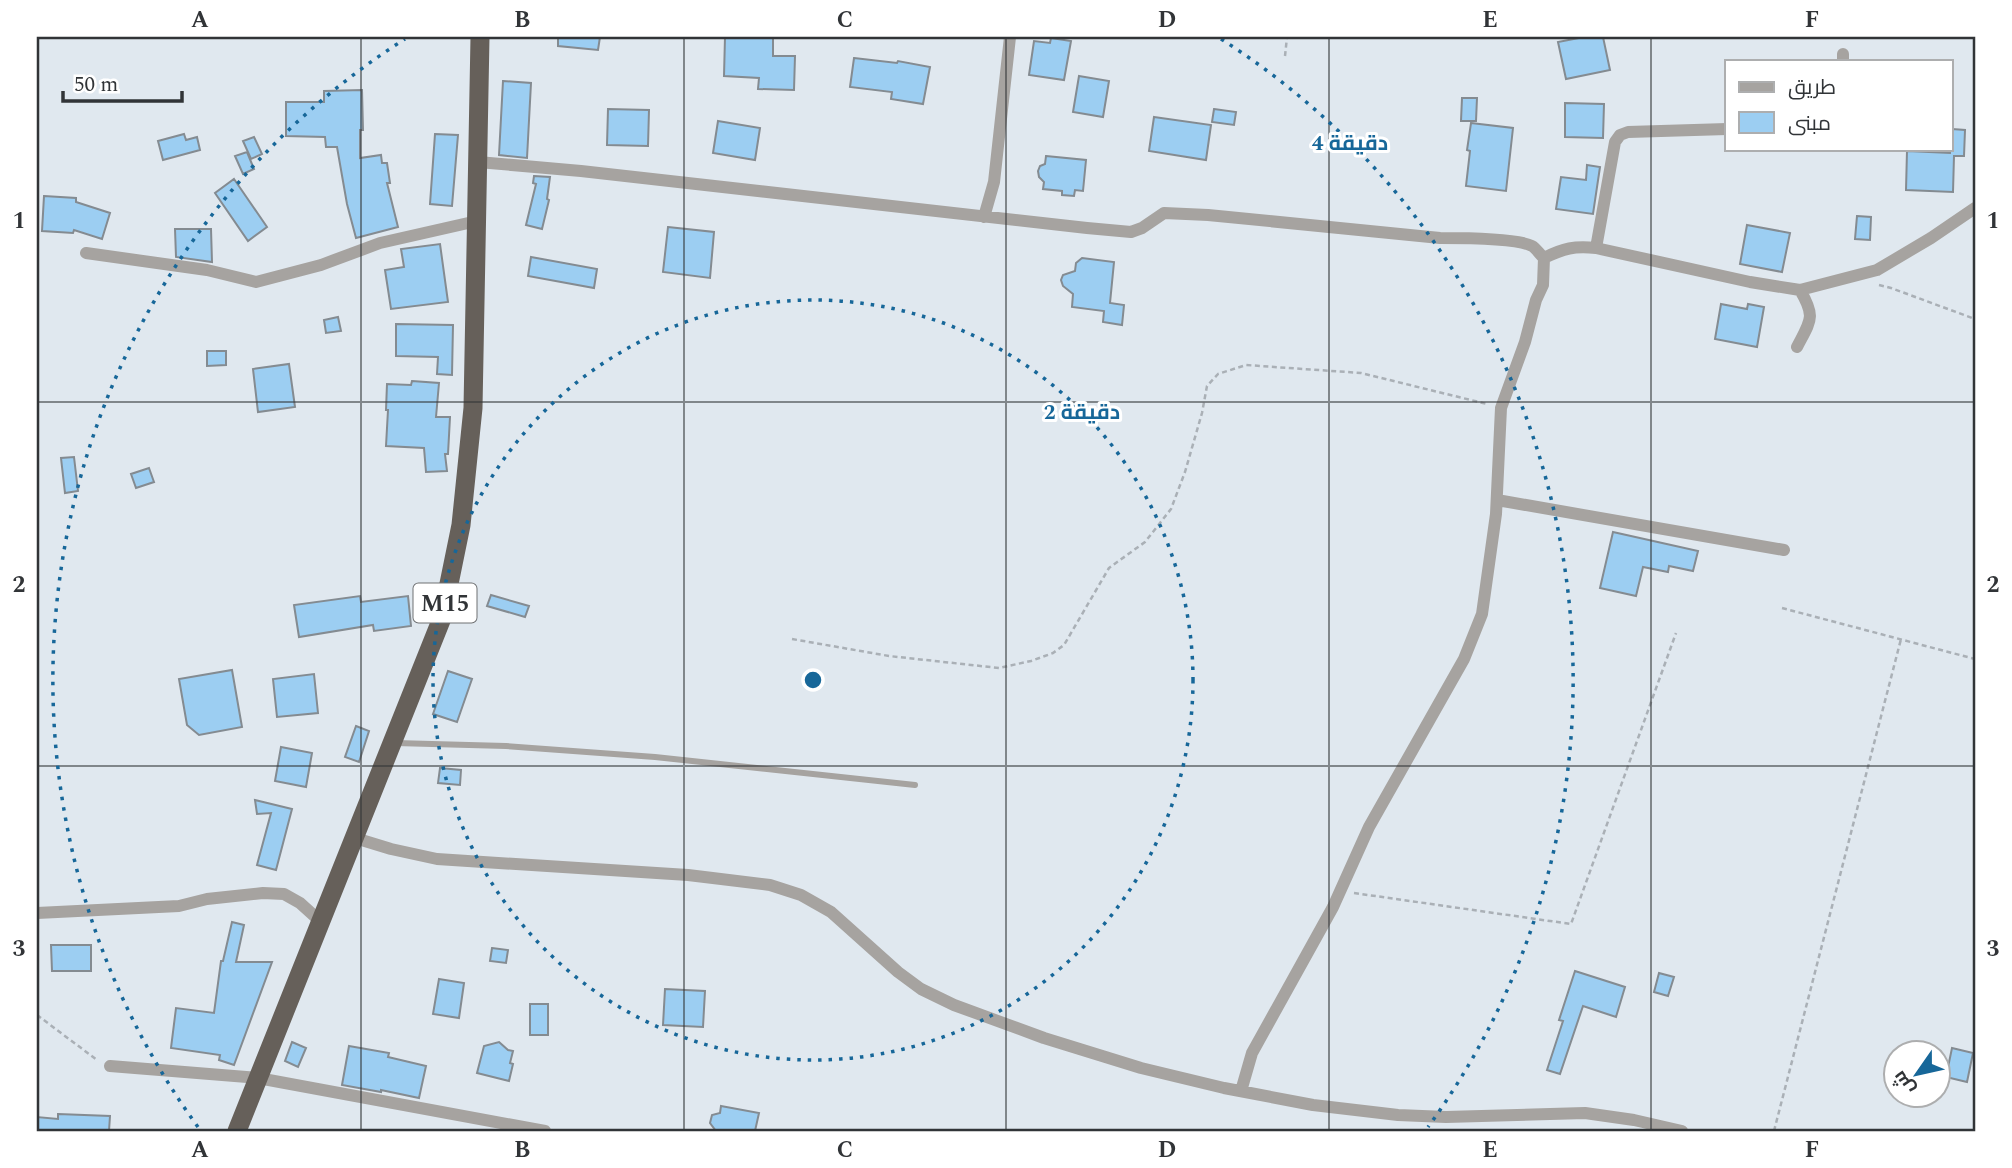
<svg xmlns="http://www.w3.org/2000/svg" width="2012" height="1168" font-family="Spectral,Cairo,serif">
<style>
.building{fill:#9ccef2;stroke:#848b91;stroke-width:2}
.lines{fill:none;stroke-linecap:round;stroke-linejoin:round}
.path{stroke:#aab0b6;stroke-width:2.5;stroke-dasharray:5 3.5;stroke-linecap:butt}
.service{stroke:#a6a3a0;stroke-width:6}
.minor{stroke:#a6a3a0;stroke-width:12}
.trunk{stroke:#66605a;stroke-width:19}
.grid{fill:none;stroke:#313437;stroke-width:2;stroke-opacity:0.55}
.ring{fill:none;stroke:#176799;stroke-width:3.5;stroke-dasharray:3.5 7}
.labels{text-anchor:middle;stroke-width:6;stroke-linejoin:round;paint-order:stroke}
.shield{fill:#fff;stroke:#6f7173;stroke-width:2}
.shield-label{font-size:23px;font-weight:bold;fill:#313437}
.centre{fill:#176799;stroke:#fff;stroke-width:3.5}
.ring-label{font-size:21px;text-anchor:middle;font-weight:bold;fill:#176799;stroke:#fff;stroke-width:6;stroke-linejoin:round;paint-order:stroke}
.neatline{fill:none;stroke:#313437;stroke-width:2.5}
.grid-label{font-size:23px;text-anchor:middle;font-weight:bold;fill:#313437}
</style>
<rect width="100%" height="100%" fill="#e0e8ef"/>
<path class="building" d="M558,37H600L598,50L558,46Z
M725,37H773V56H795L794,90L758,89L759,78L724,76Z
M1584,37H1603L1610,70L1566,79L1558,42Z
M1051,38L1071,41L1064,80L1029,75L1034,41L1050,43Z
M854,58L897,63L898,61L930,67L923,104L891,99L892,92L850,87Z
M1079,76L1109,81L1103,117L1073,112Z
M503,81L531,83L527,158L499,155Z
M362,90L363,130H360V158L381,155L382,163H387L390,183H387L398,227L356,238L347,204L337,147H326L325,137L286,136V102H324V91Z
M1462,98H1477L1476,121H1461Z
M1565,103L1604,104L1603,138L1565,137Z
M608,109L649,110L648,146L607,145Z
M1214,109L1236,112L1234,125L1212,122Z
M1154,117L1211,125L1206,160L1149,151Z
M718,121L760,128L755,160L713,153Z
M1471,123L1513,128L1506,191L1466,186L1470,151L1467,150Z
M1952,129L1965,130L1964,156H1954L1953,192L1906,190L1907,151L1950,153Z
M184,134L186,140L197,137L200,150L163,160L158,141Z
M435,134L458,135L452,206L430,204Z
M254,137L262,154L251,159L243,141Z
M247,152L254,169L243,174L235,156Z
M1046,156L1086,160L1083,191L1075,190L1074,196L1062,195V191L1043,189L1044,182L1039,177L1038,171L1040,166L1045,164Z
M1587,165L1600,167L1593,214L1556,209L1561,177L1586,180Z
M534,176L550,177L547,199L549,200L542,229L526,225L536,184L533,183Z
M234,179L267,227L248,241L215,193Z
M44,196L76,198V202L110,213L102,239L74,230L73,233L42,231Z
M1857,216L1871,217L1870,240L1855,239Z
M1747,225L1790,233L1782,272L1740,264Z
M668,227L714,232L710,278L663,272Z
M175,229H211L212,262L176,257Z
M440,244L448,302L391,309L385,270L404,267L401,249Z
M531,257L597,269L594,288L528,276Z
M1082,258L1114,262L1110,303L1124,305L1122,325L1103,322L1104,311L1072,307L1073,294L1063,286L1061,280L1063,275L1075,271L1076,263Z
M1721,304L1747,309L1748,304L1764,307L1757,347L1715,339Z
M338,317L341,331L326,333L324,320Z
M396,324L453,325L452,375L437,374L438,357L396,356Z
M207,351H226V365L207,366Z
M289,364L295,407L258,412L253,369Z
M412,381L439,383L436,417H450L448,454H445L447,471L426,472L424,448L386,446L388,410H386L387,384L411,385Z
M74,457L78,491L65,493L61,458Z
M149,468L154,482L136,488L131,474Z
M1613,532L1698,551L1693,571L1669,566L1668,572L1643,567L1636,596L1600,588Z
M491,595L529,606L525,617L487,606Z
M360,596L361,602L408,596L411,626L374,631L373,625L299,637L294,605Z
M232,670L242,727L199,735L187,725L179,679Z
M448,671L472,679L457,722L433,714Z
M314,674L318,713L277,717L273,679Z
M356,726L369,731L359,762L345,757Z
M281,747L312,753L306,787L275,781Z
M440,768L461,770L460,785L438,783Z
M255,800L292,809L276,870L257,865L271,813L257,814Z
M232,922L244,925L236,962H272L234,1065L219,1060L220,1055L171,1048L176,1008L214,1013L221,961H223Z
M51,945H91V971H52Z
M492,948L508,950L506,963L490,961Z
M1575,971L1625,987L1616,1017L1583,1006L1560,1074L1547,1070L1563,1021L1559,1020Z
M1659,973L1674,977L1668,996L1654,992Z
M439,979L464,983L459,1018L433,1014Z
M665,989L705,991L703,1027L663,1025Z
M530,1004H548V1035H530Z
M292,1042L306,1048L298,1067L285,1061Z
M499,1042L508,1050L513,1051L510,1063L513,1064L509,1081L477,1073L484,1046Z
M349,1046L389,1053L388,1057L426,1066L419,1098L381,1090V1092L342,1085Z
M1952,1048L1973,1053L1967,1082L1946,1077Z
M721,1106L759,1113L755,1131H716L710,1123L712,1115L720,1113Z
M58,1114L110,1116L109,1131H37V1117L58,1119Z"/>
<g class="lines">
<path class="path" d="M1285,56L1287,37
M1879,285L1891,288L1975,319
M1782,608L1975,659
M792,639L889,656L999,668L1031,661L1053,653L1064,645L1109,568L1145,542L1171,509L1185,472L1202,413L1207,386L1218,374L1246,365L1361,373L1487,404
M1354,893L1571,924L1676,633
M37,1015L97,1060
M1774,1131L1901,639"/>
<path class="service" d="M395,743L506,746L655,757L915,785"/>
<path class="minor" d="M1843,54V61
M478,162L581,171L1087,228L1131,232L1142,228L1164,213L1208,215L1440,238C1459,238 1517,238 1532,246C1536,248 1540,255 1544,258L1543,285L1536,300L1525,342L1501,408L1496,514L1482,614L1464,659L1369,827L1333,907L1252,1053L1241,1091
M984,217L994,182L1010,37
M1596,248L1615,142L1620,135L1628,132L1727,129
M86,253L207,270L256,282L321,265L380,243L477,221
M1544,258C1564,248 1574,246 1596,248L1750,282L1800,290L1877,270L1931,238L1975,208
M1797,347C1811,320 1816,317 1800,290
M1497,500L1784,550
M355,838L391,849L437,859L688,875L770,885L801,895L831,912L898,972L921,989L954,1005L1044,1038L1141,1068L1224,1088L1313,1105L1398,1115L1446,1117L1585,1113L1634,1120L1682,1131
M37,913L179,906L207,899L263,893L284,894L300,903L321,922
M110,1066L258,1078L545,1131"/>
<path class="trunk" d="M237,1131L442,618L461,525L473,408L480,37"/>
</g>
<path class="grid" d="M361,37V1131M684,37V1131M1006,37V1131M1329,37V1131M1651,37V1131M37,402H1975M37,766H1975"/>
<g class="ring">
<circle cx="813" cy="680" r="380"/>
<path d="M198 1127A760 760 0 0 1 405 39M1221 39A760 760 0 0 1 1428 1127"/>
</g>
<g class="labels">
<rect class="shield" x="413.5" y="583.5" width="63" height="39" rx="5"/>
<g class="shield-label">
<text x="445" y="611">M15</text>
</g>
</g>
<circle cx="813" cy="680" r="10" class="centre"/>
<g class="ring-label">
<text x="1350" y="150">4 دقيقة</text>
<text x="1082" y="419">2 دقيقة</text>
</g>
<rect width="2012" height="1168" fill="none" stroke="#ffffff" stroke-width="77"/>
<rect x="1725" y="60" width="228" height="91" fill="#ffffff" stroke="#adaeaf" stroke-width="2"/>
<rect x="1739" y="82" width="35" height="10" fill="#a6a3a0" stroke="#adaeaf" stroke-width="2"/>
<text x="1788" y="94" font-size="21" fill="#313437">طريق</text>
<rect x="1739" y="112" width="35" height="21" fill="#9ccef2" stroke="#adaeaf" stroke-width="2"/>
<text x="1788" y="130" font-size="21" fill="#313437">مبنى</text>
<g transform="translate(1917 1074) rotate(236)"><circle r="33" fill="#ffffff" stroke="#adaeaf" stroke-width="2"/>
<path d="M0-5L12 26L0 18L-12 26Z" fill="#176799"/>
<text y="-10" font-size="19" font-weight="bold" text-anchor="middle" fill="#313437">ش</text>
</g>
<path d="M63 91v10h119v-10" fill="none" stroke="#313437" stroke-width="3.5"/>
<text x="74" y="91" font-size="21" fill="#313437" stroke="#ffffff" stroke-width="5" paint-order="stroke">50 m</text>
<rect x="38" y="38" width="1936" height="1092" class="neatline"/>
<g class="grid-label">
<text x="200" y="27">A</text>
<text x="522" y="27">B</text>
<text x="845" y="27">C</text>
<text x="1167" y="27">D</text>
<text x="1490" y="27">E</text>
<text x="1812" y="27">F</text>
<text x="19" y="228">1</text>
<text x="1993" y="228">1</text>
<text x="19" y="592">2</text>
<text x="1993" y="592">2</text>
<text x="19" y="956">3</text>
<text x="1993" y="956">3</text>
<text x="200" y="1157">A</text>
<text x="522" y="1157">B</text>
<text x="845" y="1157">C</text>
<text x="1167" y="1157">D</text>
<text x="1490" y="1157">E</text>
<text x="1812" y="1157">F</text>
</g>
</svg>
